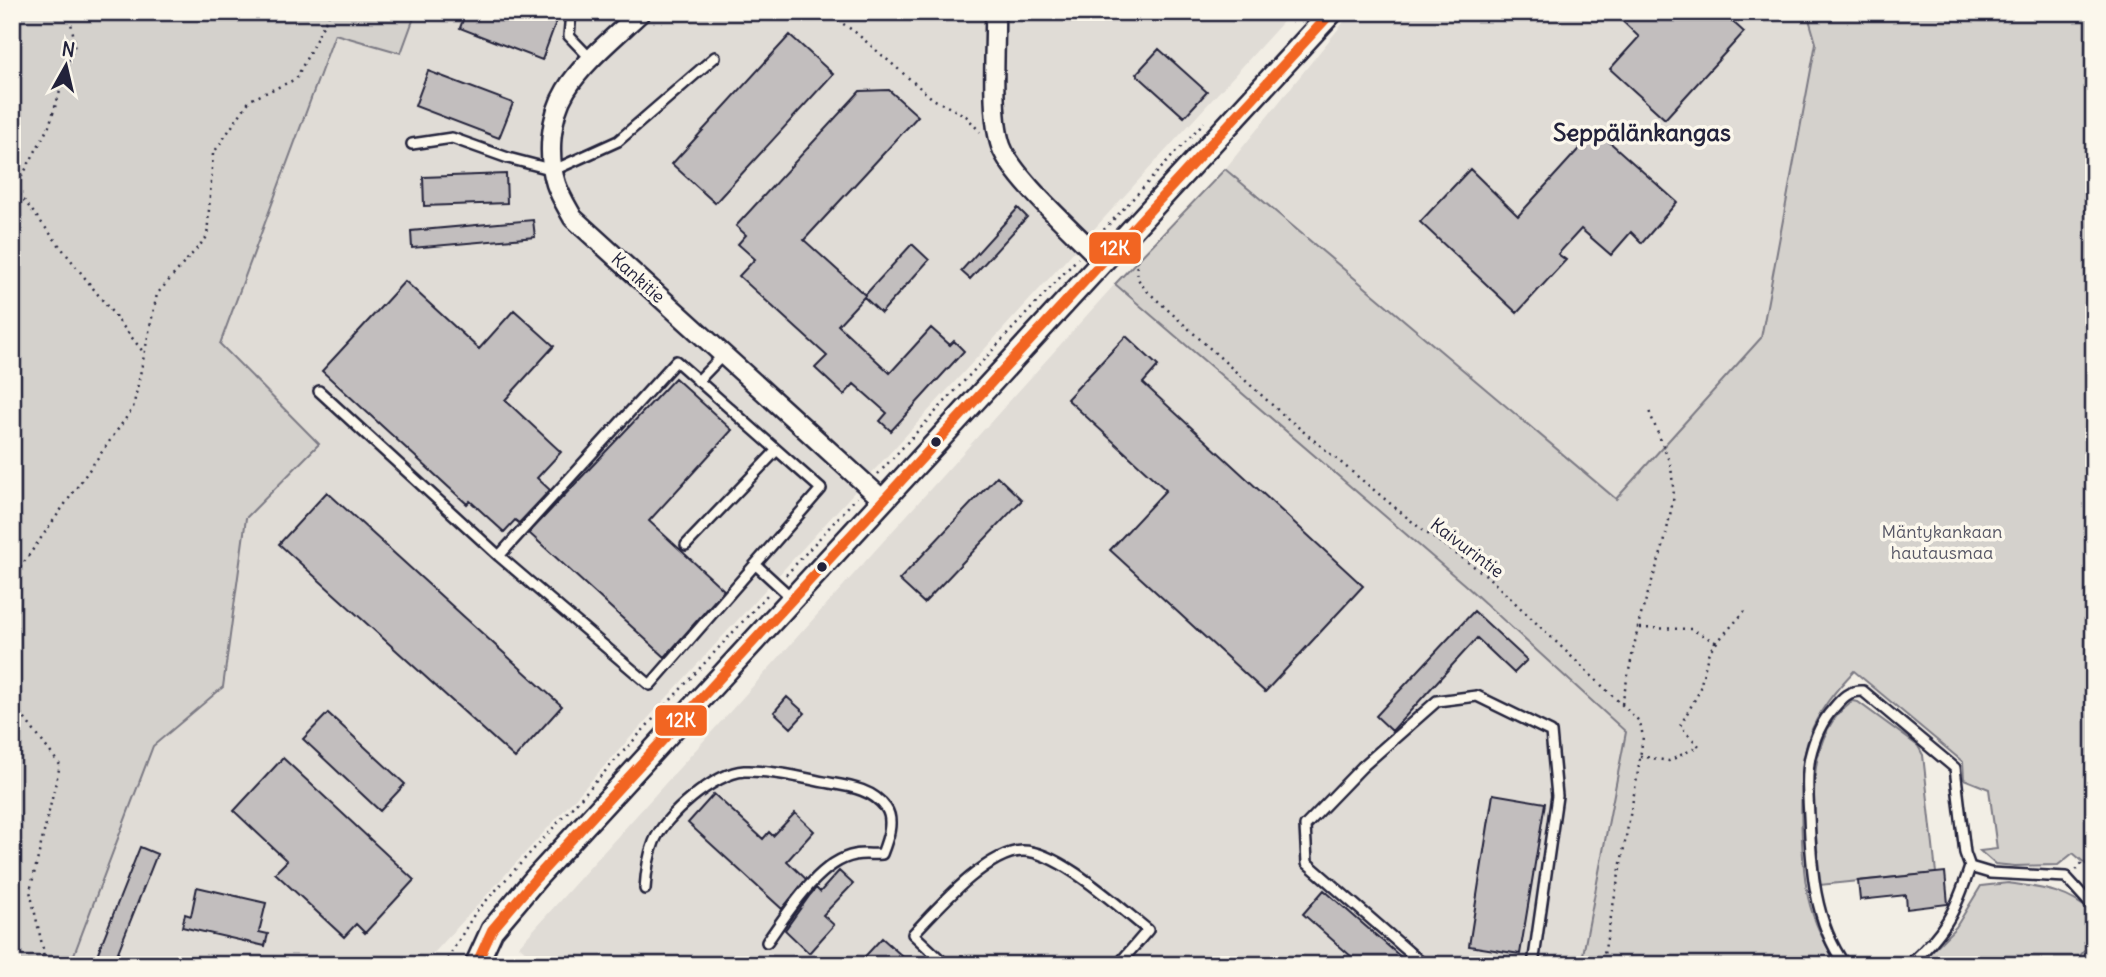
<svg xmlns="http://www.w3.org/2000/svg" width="2106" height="977" font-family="Delius,sans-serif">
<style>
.built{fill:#e0dcd6}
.green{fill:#d4d1cc;stroke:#7b7a84;stroke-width:2}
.building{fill:#c2bebe;stroke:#22223b;stroke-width:2}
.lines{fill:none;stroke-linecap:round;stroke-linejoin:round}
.service-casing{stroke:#22223b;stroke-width:14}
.minor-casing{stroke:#22223b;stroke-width:23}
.tertiary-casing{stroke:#22223b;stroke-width:26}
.path{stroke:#22223b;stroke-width:2.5;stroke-dasharray:2 5;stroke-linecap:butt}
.service{stroke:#fbf7ec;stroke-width:9}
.minor{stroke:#fbf7ec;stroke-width:18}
.tertiary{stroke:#fbf7ec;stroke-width:21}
.bus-1-casing{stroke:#fbf7ec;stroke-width:16}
.bus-1{stroke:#f26522;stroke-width:10}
.bus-dot{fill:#22223b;stroke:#fbf7ec;stroke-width:2.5}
.labels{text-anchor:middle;stroke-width:7;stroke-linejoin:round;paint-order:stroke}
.street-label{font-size:18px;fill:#22223b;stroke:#fbf7ec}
.park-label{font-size:18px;fill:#575766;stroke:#fbf7ec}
.district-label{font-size:24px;font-weight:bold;fill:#22223b;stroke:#fbf7ec}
.line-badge{stroke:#fbf7ec;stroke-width:2.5}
.badge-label{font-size:19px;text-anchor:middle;font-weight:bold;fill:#fff}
</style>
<rect width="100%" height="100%" fill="#f2eee5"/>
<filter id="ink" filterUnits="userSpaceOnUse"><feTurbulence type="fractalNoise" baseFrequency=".0143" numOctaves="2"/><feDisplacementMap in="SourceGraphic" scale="14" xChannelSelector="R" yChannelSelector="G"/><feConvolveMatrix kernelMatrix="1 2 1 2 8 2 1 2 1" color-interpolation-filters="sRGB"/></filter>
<g filter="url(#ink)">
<path class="built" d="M416,12H1292L423,965H70L153,746L223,687L246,518L319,444L220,345L336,34L400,53Z
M1352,12H1807L1816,43L1761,338L1616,499L1225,169Z
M1115,284L1465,585L1626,732L1581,965H540L519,946Z"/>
<path class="green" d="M12,12H416L401,53L335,34L220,344L319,444L246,518L223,687L153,746L70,965H12Z
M1807,12H2094V871L2073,853L2058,865L2015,866L1995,864L1980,851L1997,849L1989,789L1964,779L1963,762L1854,671C1835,691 1818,711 1809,737C1797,772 1801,860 1808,897C1813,920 1825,946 1839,965H1581L1626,732L1465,585L1115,284L1225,169L1616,499L1761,338L1816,43Z
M1852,701L1858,702L1918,746L1923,755L1936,873L1820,885C1817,826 1797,742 1852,701Z
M2008,883C2042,888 2066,890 2093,913L2094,941L2071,965H1918L1956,927L1981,886Z"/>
<path class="building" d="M466,12H541L557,19L542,60L460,28Z
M1613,12H1722L1744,32L1665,119L1610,69L1639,37Z
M790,35L833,74L715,203L672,164Z
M1159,49L1207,92L1184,117L1136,74Z
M428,71L513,103L499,138L415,106Z
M889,90L918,116L804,240L865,295L912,244L929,260L881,313L864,297L838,325L890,373L931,328L950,345L954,341L964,351L891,431L880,421L887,413L854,384L844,395L815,368L827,356L739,276L755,259L738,244L746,235L736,226L860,91Z
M1596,130L1677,202L1642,243L1631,232L1611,255L1581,229L1558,254L1566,260L1517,313L1420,222L1470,169L1518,216Z
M506,174L507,203L424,206L423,177Z
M1018,208L1027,217L970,279L961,271Z
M533,220L535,237L412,248L411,231Z
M405,281L479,349L514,310L554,346L505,400L561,452L537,478L550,490L519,523L515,520L504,532L470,501L467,504L322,371Z
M1126,336L1158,366L1143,383L1363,586L1265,692L1110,550L1166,490L1067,399Z
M675,378L732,430L649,521L724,590L665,657L529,533Z
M997,476L1022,500L924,603L899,580Z
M327,492L562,706L515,758L279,544Z
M1474,611L1527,660L1514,673L1477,638L1392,731L1376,716Z
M787,697L805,713L791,728L774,712Z
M328,713L405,784L380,811L303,739Z
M283,758L414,880L365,933L356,924L344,937L275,873L287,861L234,811Z
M714,794L763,839L769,832L773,836L795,813L814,831L787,861L806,879L782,909L688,823Z
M1493,794L1545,803L1520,954L1469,946Z
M140,847L157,854L114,962L97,955Z
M839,871L853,884L823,915L834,925L809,953L785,930L810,895L816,888L820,892Z
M1945,872L1948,904L1907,909L1906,895L1860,900L1858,881Z
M197,887L266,903L259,932L268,934L265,946L182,927L185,914L191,916Z
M1324,890L1410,965H1361L1303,914Z
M882,938L912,965H857Z"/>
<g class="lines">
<defs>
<path id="service" d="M571,12L569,36L592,60
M412,144L452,138L508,158L554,170L618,141L715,57
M676,361L821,489L650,685L499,556Z
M698,381L723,355
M319,391L499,556
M686,545L776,451
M756,565L793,599
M645,889C646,873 648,857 654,842C664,816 715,773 744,771C769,770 799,777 824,782C846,786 872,788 886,808C895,821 887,841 882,854C874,855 863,853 855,855C819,861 787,914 767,942
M946,965L913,934C937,909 986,852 1022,851C1058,850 1120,908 1148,930L1118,965
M1424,965L1307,863L1305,826L1362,767L1437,701L1477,696L1551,732L1557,796L1533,965
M1845,965C1814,922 1811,867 1809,816C1808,797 1806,776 1810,757C1814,740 1821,722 1833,709C1842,698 1849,690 1863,691L1955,768L1965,853L1970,867L1990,873L2066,877L2094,908
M1909,965C1945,932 1955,913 1970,867"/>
<path id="minor" d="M641,12C618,34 582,63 566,90C550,116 547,156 556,184C560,196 567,207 573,218L883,500
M995,12C996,48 990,114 1001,146C1013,179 1077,234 1103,262"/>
<path id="tertiary" d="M476,965L492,930L536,878L1332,12"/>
</defs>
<use href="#service" class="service-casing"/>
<use href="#minor" class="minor-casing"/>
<use href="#tertiary" class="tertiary-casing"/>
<path class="path" d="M826,12L855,32L933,99L966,116L980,132
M15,189L144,353
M12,195L49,126L75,44L69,12
M1099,235L1204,122
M1135,252L1138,279L1145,289L1281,413L1421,529L1486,575L1640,722L1643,737L1637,778L1602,965
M878,474L1078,258
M786,575L857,497
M12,579L133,408L157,294L207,237L213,154L250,100L296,79L330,12
M1640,628L1691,629L1717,643
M12,702L60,765L30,891L43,949L44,965
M1622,704L1640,618L1664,544L1674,496L1671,466L1649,411
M1640,756L1669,761L1699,746L1680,726L1699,692L1709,651L1745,611
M2076,870L2083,862
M444,965L475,913L769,593
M2082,965L2094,952"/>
<use href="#service" class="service"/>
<use href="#minor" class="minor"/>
<use href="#tertiary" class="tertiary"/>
<defs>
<path id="bus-1" d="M476,965L492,930L536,878L1332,12"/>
</defs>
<use href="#bus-1" class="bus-1-casing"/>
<use href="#bus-1" class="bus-1"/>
</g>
</g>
<g class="bus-dot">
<circle cx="936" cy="442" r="6"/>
<circle cx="822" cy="567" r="6"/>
</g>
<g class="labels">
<g class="street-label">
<text transform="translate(638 278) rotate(42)" y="6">Kankitie</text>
<text transform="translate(1467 548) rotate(37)" y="6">Kaivurintie</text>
</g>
<g class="park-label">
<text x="1942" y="538">Mäntykankaan<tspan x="1942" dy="21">hautausmaa</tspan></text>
</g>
<g class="district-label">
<text x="1642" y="141">Seppälänkangas</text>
</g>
</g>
<g class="line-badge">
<rect x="1088" y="231" width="54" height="34" rx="7" fill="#f26522"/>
<rect x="654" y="704" width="54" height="33" rx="7" fill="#f26522"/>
</g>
<g class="badge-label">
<text x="1115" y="255">12K</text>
<text x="681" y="727">12K</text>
</g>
<rect width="2106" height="977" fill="none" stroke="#fbf7ec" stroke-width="42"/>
<rect x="21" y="21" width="2064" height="935" fill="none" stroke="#22223b" stroke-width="2.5" filter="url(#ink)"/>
<g transform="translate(66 66) rotate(8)" stroke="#fbf7ec" stroke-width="5" paint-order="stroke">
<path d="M0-5L12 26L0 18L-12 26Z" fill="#22223b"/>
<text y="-10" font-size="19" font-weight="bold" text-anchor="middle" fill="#22223b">N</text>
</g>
</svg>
